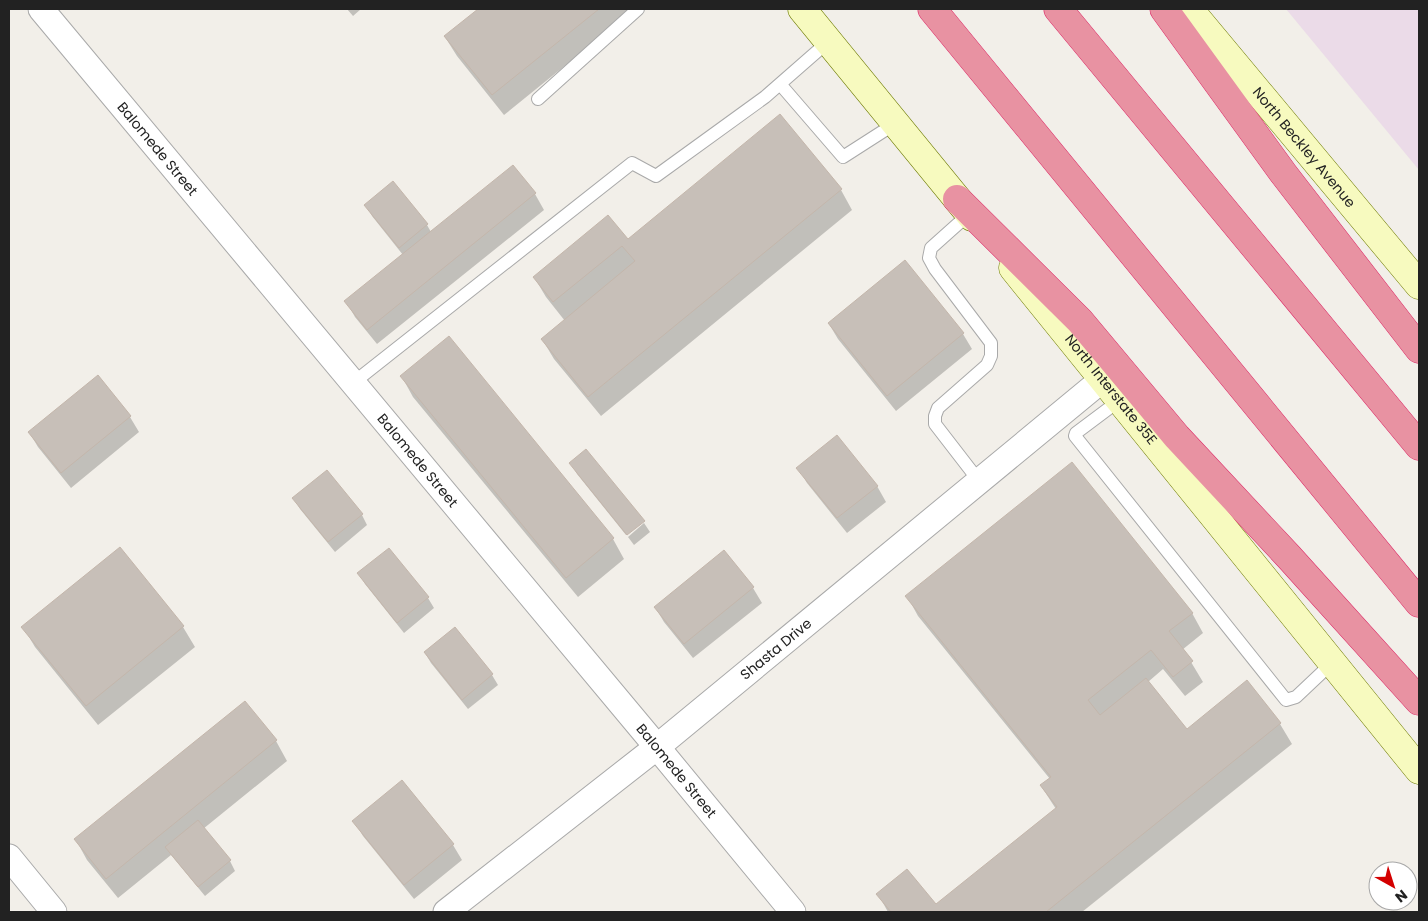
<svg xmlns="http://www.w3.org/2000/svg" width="1428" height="921" font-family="Poppins,sans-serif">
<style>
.industrial{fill:#ebdbe8}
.shadow{fill:#0003}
.building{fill:#c7bfb8;stroke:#c4b6ab}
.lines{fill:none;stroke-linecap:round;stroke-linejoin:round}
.lane-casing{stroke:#a9a9a9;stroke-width:14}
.street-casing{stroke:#a9a9a9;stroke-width:27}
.secondary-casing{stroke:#707d05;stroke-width:29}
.highway-casing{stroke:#dc2a67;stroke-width:29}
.lane{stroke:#fff;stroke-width:12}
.street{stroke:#fff;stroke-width:25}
.secondary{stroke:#f7fabf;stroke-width:28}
.highway{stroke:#e892a2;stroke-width:28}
.labels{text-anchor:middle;stroke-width:4;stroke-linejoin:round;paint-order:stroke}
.street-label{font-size:14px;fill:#222;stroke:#fff}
</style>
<rect width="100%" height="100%" fill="#f2efe9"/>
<path class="industrial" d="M1286,9H1419V170Z"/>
<path class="shadow" d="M347,9H361L353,16Z
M480,9H635L504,115L457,56L445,37Z
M512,167L535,194L544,210L377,344L355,317L346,301L403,255L372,216L366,205L427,225L431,232Z
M841,190L852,210L601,416L554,359L542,339L565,321L546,297L534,277L628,241Z
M905,262L963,334L972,349L896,411L838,339L829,324Z
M98,377L130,417L139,432L71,488L38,447L29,432Z
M402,377L613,539L624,559L578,597L413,397Z
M571,464L643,521L626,535L577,474Z
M798,468L877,486L886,502L847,533L807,483Z
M294,499L362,515L367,525L335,552L300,509Z
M644,523L650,532L634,545L628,537Z
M389,549L428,598L434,608L404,633L365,584L359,574Z
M753,588L762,603L693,658L664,622L655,607Z
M907,596L1192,613L1203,633L1182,650L1191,662L1203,682L1185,696L1163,669L1148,682L1187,730L1247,682L1280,724L1292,744L1082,912H888L878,894L936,906L1056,809L1041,786L1050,779L918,616Z
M23,627H183L195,647L98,725L35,647Z
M455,628L492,675L498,685L468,709L431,663L425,653Z
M245,703L276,741L287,761L203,829L230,861L235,871L205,896L171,855L118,898L87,860L76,840Z
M402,782L453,845L462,860L414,899L363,836L354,821Z"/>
<path class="building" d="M478,9H599L492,95L444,36Z
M780,114L842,189L588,397L541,339L635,261L622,246L553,302L533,277L608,215L628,239Z
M513,165L536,193L367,330L344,301Z
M393,181L428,224L399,248L364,205Z
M905,260L964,333L887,396L828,323Z
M449,336L614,538L566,578L400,376Z
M98,375L131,416L61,473L28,432Z
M837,435L878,486L837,518L796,468Z
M586,449L645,521L627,535L569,463Z
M1072,462L1193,613L1169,631L1193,661L1173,677L1151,650L1088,700L1100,715L1146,678L1187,729L1247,680L1281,723L1046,912H891L876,894L907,869L936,904L1057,807L1040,785L1051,777L905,596Z
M327,470L363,514L328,542L292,498Z
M120,547L184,626L86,706L21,627Z
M389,548L429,597L397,623L357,573Z
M724,550L754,587L684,644L654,607Z
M455,627L493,674L462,700L424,652Z
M245,701L277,740L106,879L74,839Z
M402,780L454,844L404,885L352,821Z
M198,820L231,860L198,887L165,847Z"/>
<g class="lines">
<defs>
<path id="lane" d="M780,84L843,157L896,123
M538,99L638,9
M969,214L931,248L929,258L935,269L991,343V356L987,365L938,408L935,416V424L979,481
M353,383L632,163L656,176L765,97L829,41
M1120,400L1076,433L1075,436L1286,700L1296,697L1332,663"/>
<g id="street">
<path id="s1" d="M41,9L657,747L793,912"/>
<path d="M9,857L54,912"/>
<path id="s2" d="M446,912L657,747L1103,379"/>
</g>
<g id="secondary">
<path d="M802,9L972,217"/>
<path id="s3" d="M1189,9L1419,285"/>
<path id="s4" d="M1013,268L1419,770"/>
</g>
<path id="highway" d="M932,9L1419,603
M1058,9L1419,446
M1164,9L1283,173L1419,349
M957,199L1080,321L1177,437L1289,557L1419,701"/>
</defs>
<use href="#lane" class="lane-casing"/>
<use href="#street" class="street-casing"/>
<use href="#secondary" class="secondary-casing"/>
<use href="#highway" class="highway-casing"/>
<use href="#lane" class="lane"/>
<use href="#street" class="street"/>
<use href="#secondary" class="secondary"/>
<use href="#highway" class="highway"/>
</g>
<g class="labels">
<g class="street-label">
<text dy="5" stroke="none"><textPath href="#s3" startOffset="180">North Beckley Avenue</textPath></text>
<text dy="5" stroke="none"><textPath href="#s1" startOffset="182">Balomede Street</textPath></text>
<text dy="5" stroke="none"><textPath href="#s4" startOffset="156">North Interstate 35E</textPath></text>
<text dy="5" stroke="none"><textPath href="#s1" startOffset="588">Balomede Street</textPath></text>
<text dy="5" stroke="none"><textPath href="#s2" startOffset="422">Shasta Drive</textPath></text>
<text dy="5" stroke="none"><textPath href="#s1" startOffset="992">Balomede Street</textPath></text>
</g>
</g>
<rect width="1428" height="921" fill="none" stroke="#222222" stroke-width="20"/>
<g transform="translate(1393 886) rotate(141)"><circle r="24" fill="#ffffff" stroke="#a7a7a7"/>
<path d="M0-4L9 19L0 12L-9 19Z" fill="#d40000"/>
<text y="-8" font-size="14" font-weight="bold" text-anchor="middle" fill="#222222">N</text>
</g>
</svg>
